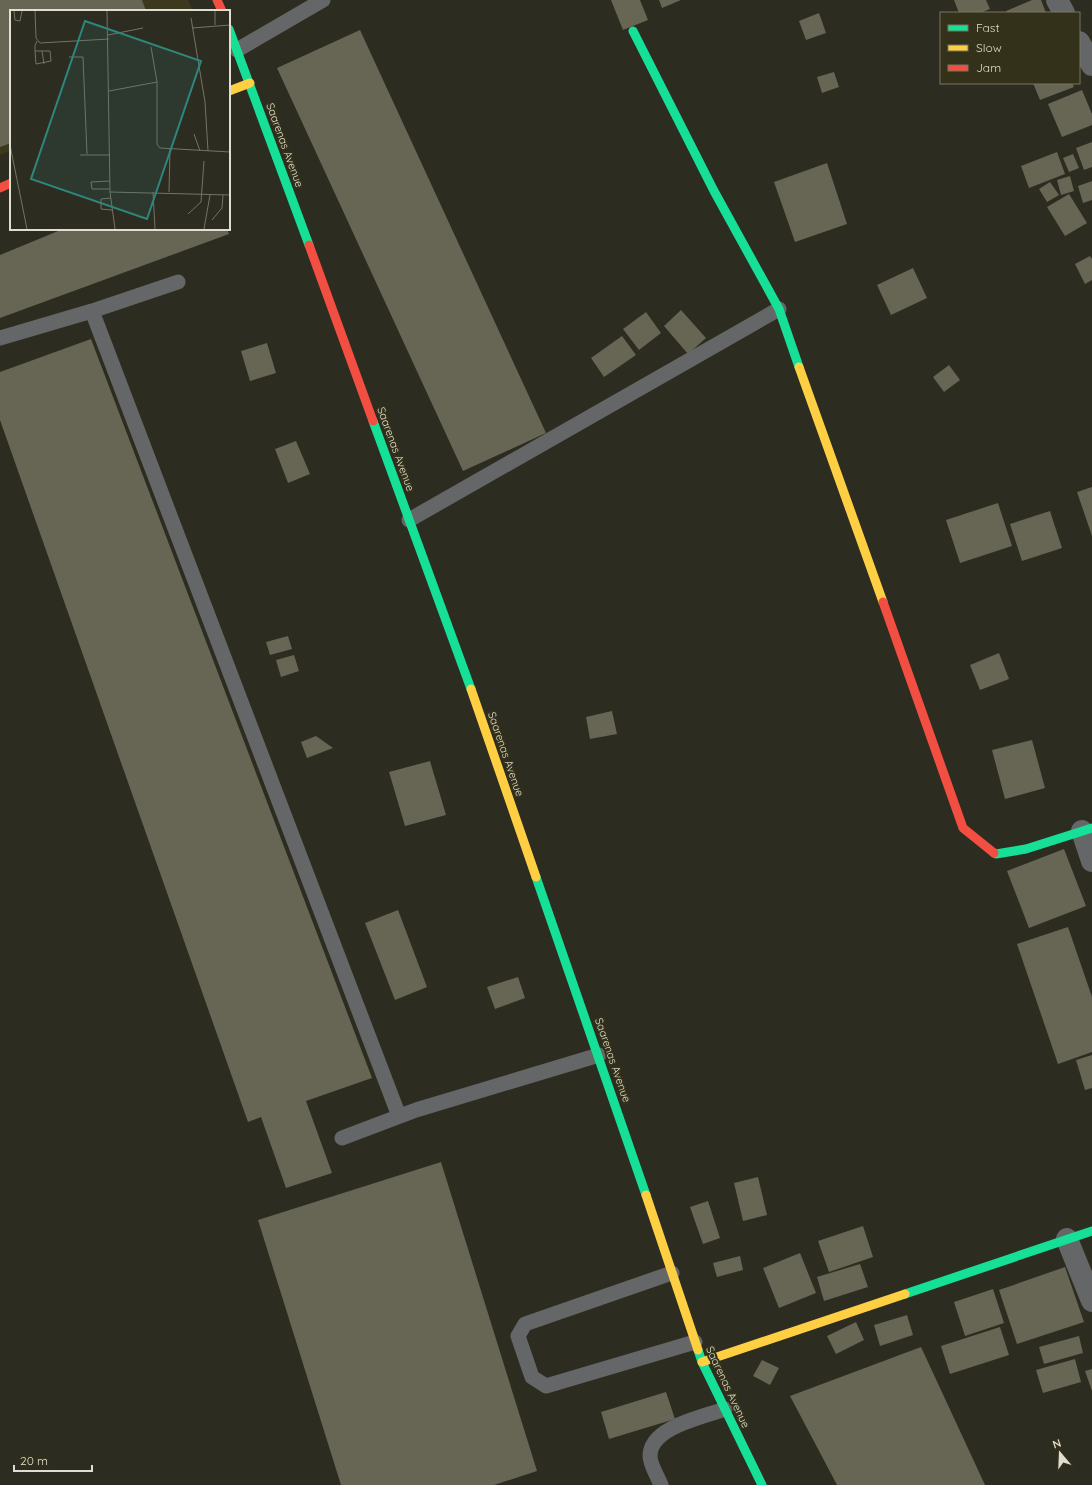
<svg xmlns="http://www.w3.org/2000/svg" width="1092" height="1485" font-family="Quicksand,sans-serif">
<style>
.built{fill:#3b381d}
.building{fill:#676554}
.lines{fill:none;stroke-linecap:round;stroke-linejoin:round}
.lane{stroke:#646667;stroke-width:15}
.street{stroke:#646667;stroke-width:22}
.fast{stroke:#16e098;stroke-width:9}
.slow{stroke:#ffcf43;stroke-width:9}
.jam{stroke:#f24e42;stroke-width:9}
.labels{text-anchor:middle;stroke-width:4;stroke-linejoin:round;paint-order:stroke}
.street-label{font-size:11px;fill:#dfded0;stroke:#33311a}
.inset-road{fill:none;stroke:#747366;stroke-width:1}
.view{fill:#2e867d;fill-opacity:0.15;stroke:#2e867d;stroke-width:2}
.inset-edge{fill:none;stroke:#dfded0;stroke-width:2}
</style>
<rect width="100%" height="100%" fill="#2d2c20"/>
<path class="built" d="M0,0H188L193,11H11V151L0,155Z"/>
<path class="building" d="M0,0H142L146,11H11V143L0,147Z
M611,0H640L648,20L623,30Z
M659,0H681L662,8Z
M954,0H986L990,9L980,13H959Z
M1032,0H1041L1046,13H1007L1006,11Z
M819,13L826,33L806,40L799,21Z
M360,30L546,433L463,471L277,68Z
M834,72L839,87L822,93L817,77Z
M1033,83H1072L1074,87L1040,100Z
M1082,90L1092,114V125L1062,137L1048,104Z
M1092,142V167L1084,170L1076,148Z
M1057,152L1065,174L1029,188L1021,166Z
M1073,154L1079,168L1069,172L1063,158Z
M827,163L847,224L795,242L774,182Z
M1070,176L1074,191L1061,195L1057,180Z
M1092,181V200L1083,203L1078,186Z
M1050,182L1059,195L1047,202L1039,189Z
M1069,194L1087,223L1065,236L1047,207Z
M63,229H227L229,234L0,318V255Z
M1090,256L1092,259V280L1085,284L1075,264Z
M913,268L927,298L891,315L877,285Z
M681,310L706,338L688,354L664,326Z
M646,312L661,333L639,350L623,329Z
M622,336L636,355L604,377L591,358Z
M91,339L372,1078L306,1101L332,1173L286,1188L261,1117L248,1122L0,420V372Z
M267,343L276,373L250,381L241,351Z
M949,365L960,380L944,392L933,377Z
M296,441L310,474L288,483L275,449Z
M1092,487V536L1077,492Z
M998,503L1012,546L960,563L946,520Z
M1050,511L1062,548L1022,561L1010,524Z
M288,636L292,649L270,655L266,642Z
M999,653L1009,679L980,690L970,665Z
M294,655L299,671L281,677L276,660Z
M612,711L617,734L590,739L586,717Z
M316,736L333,748L307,758L301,742Z
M1032,740L1045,788L1005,799L992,750Z
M430,761L446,815L405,826L389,772Z
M1064,849L1086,906L1029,928L1007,871Z
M398,910L427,987L395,1000L365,923Z
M1068,927L1092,997V1052L1058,1064L1017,944Z
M518,977L525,998L495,1009L487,987Z
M1092,1055V1088L1085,1090L1076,1060Z
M441,1162L537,1471L494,1485H341L258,1220Z
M758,1177L767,1215L743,1221L734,1183Z
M708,1201L720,1238L703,1244L690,1207Z
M863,1226L873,1257L829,1272L818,1241Z
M800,1253L816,1293L779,1308L763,1268Z
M740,1256L743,1270L717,1277L713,1263Z
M860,1264L868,1287L824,1301L817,1277Z
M1065,1267L1084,1322L1017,1344L999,1290Z
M993,1289L1004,1323L965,1336L954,1302Z
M907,1315L913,1335L880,1346L874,1325Z
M856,1322L864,1340L836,1354L827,1336Z
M1000,1327L1009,1355L950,1374L941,1346Z
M1079,1336L1083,1353L1044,1364L1039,1347Z
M921,1347L985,1485H837L790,1396Z
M1075,1359L1081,1382L1043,1393L1036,1370Z
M762,1360L779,1368L770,1385L753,1376Z
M1092,1369V1391L1085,1371Z
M666,1392L675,1419L609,1439L601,1412Z"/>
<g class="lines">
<path class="lane" d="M237,50L323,0
M92,311L178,282
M0,338L92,311L399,1116
M409,520L779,309
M342,1138L416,1110L599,1055
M672,1273L525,1324L518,1336L532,1377L546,1386L695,1342
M661,1485C658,1477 650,1465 650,1456C650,1427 703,1417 725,1409"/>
<path class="street" d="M1057,0L1064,13
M1079,42L1092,65
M1082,831L1092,861
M1067,1239L1092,1301"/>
<path class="fast" d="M229,29L309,245
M633,31L714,191L779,309L799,367
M373,421L471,689
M994,853L996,854L1026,849L1092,828
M536,877L646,1195
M905,1294L1092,1231
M698,1350L702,1362L762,1485"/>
<path class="slow" d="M229,91L250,83
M799,367L883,602
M471,689L536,877
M646,1195L698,1350
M702,1362L905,1294"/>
<path class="jam" d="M217,0L222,11
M0,188L11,183
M309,245L373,421
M883,602L963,828L994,853"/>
</g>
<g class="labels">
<g class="street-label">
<text transform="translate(285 145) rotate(70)" y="4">Saarenas Avenue</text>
<text transform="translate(396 449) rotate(70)" y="4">Saarenas Avenue</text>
<text transform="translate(506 754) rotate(71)" y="4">Saarenas Avenue</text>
<text transform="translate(613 1060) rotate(71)" y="4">Saarenas Avenue</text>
<text transform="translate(728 1387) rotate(65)" y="4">Saarenas Avenue</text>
</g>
</g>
<g transform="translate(10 10)">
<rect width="220" height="220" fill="#2d2c20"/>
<path class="inset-road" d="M4,1L5,10L10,11L12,1M25,1L26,28L30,33L99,29M97,1L100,182L105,219M205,1V15M181,8L195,92L198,141M182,18L220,15M98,25L133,18M141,37L147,72V134L150,138L220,142M25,41H40L41,51L26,54L25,41V36L27,31M32,41L34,54M59,47H73L77,144M99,81L147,72M184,124L190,141M0,135L17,219M70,145H100M100,179H82L81,172L100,171M100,182L220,185M143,182L145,219M159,182L160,139M101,188L91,189V199L102,200M178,204L191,192L194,151M202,210L212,198L213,185M194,219L200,185"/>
<path class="view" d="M75,11L191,51L137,209L21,169Z"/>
<rect width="220" height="220" class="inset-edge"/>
</g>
<rect x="940" y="12" width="140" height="72" fill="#33311a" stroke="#787663"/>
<rect x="948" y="25" width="20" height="6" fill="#16e098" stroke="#787663"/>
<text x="976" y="32" font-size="12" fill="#dfded0">Fast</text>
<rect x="948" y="45" width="20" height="6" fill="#ffcf43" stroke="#787663"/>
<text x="976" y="52" font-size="12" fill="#dfded0">Slow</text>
<rect x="948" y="65" width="20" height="6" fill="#f24e42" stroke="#787663"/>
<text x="976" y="72" font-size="12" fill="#dfded0">Jam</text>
<g transform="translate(1060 1453) rotate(341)" stroke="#33311a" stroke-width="3" paint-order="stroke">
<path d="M0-3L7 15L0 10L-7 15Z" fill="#dfded0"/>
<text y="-6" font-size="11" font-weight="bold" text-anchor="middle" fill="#dfded0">N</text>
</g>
<path d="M14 1465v6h78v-6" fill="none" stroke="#dfded0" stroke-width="2"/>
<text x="20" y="1465" font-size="12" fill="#dfded0" stroke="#33311a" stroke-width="3" paint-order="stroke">20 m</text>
</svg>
